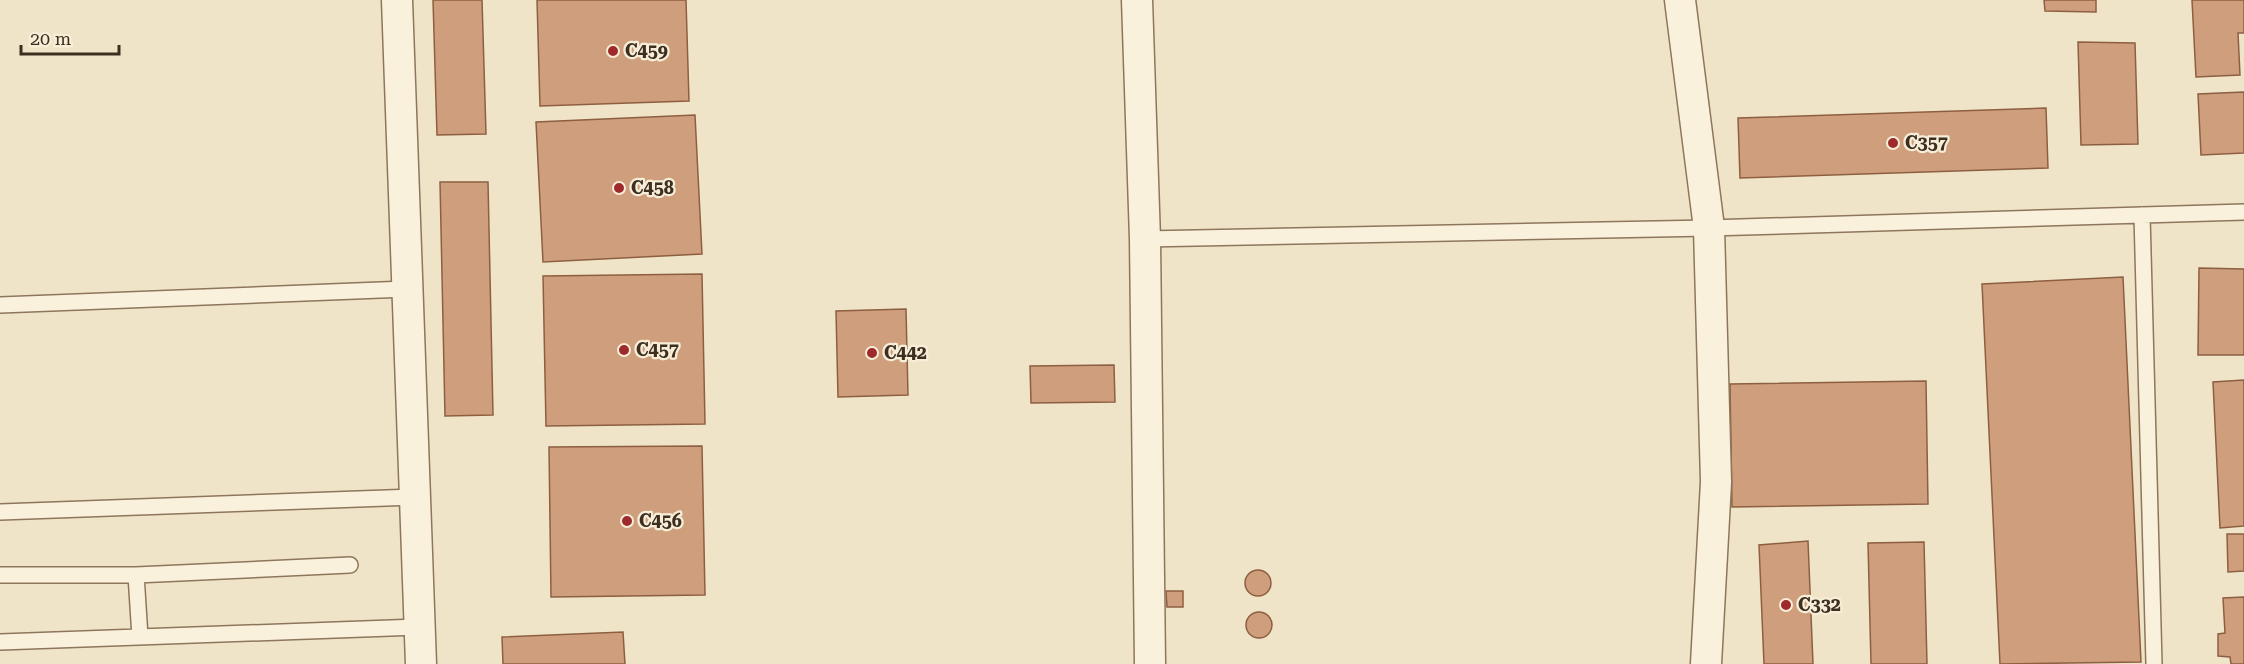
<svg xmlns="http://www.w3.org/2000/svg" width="2244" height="664" font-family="'Roboto Serif',serif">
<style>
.building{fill:#cf9f7d;stroke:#8d5f41;stroke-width:1.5}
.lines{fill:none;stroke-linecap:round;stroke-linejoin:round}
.service-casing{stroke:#8d765c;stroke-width:18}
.minor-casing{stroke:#8d765c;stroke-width:33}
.service{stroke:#faf1dc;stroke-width:15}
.minor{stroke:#faf1dc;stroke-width:30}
.poi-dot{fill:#9e2a2b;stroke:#f7eed8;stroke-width:2}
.labels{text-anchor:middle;stroke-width:4.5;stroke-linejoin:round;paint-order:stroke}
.poi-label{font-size:18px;font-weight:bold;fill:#3d2e20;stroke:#f7eed8;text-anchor:start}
</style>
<rect width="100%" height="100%" fill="#f0e4c8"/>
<path class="building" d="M433,0H482L486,134L437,135Z
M537,0H686L689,101L540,106Z
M2044,0H2096V12L2045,11Z
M2192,0H2244V33H2238L2240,75L2196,77Z
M2078,42L2135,43L2138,144L2081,145Z
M2244,92V153L2201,155L2198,94Z
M2046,108L2048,168L1740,178L1738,118Z
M695,115L702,254L543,262L536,122Z
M440,182H488L493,415L445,416Z
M2199,268L2244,269V355H2198Z
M702,274L705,424L546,426L543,276Z
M2123,277L2141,662L2000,664L1982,284Z
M906,309L908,395L838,397L836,311Z
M1114,365L1115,402L1031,403L1030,366Z
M2244,380V526L2220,528L2213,382Z
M1926,381L1928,504L1732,507L1730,384Z
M702,446L705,595L551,597L549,447Z
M2227,534H2244V571L2228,572Z
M1808,541L1813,664H1764L1759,545Z
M1924,542L1927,664H1871L1868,543Z
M1245 583a13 13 0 1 1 26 0a13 13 0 1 1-26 0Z
M1166,591H1183V607H1167Z
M2244,597V664H2231L2230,657L2218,656V634L2225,633L2223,598Z
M1246 625a13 13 0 1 1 26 0a13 13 0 1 1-26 0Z
M623,632L625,664H503L502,637Z"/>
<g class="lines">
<defs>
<path id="service" d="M2142,215L2154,664
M1145,239L1709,228L2244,212
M0,305L406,289
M0,512L414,497
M0,575H136L140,637
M136,575L350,565
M0,642L418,627"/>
<path id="minor" d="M397,0L421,664
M1137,0L1145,239L1150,664
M1680,0L1709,228L1716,482L1706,664"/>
</defs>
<use href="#service" class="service-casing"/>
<use href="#minor" class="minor-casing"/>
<use href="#service" class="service"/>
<use href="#minor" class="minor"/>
</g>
<g class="poi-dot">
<circle cx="613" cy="51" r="6"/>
<circle cx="1893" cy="143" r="6"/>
<circle cx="619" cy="188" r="6"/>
<circle cx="624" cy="350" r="6"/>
<circle cx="872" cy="353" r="6"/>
<circle cx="627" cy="521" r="6"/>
<circle cx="1786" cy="605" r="6"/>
</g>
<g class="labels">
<g class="poi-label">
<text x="625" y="57">C459</text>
<text x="1905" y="149">C357</text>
<text x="631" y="194">C458</text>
<text x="636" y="356">C457</text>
<text x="884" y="359">C442</text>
<text x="639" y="527">C456</text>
<text x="1798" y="611">C332</text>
</g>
</g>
<path d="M21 45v9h98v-9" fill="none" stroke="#3d2e20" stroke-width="3"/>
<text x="30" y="45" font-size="18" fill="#3d2e20" stroke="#f7eed8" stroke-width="4.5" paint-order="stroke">20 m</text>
</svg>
